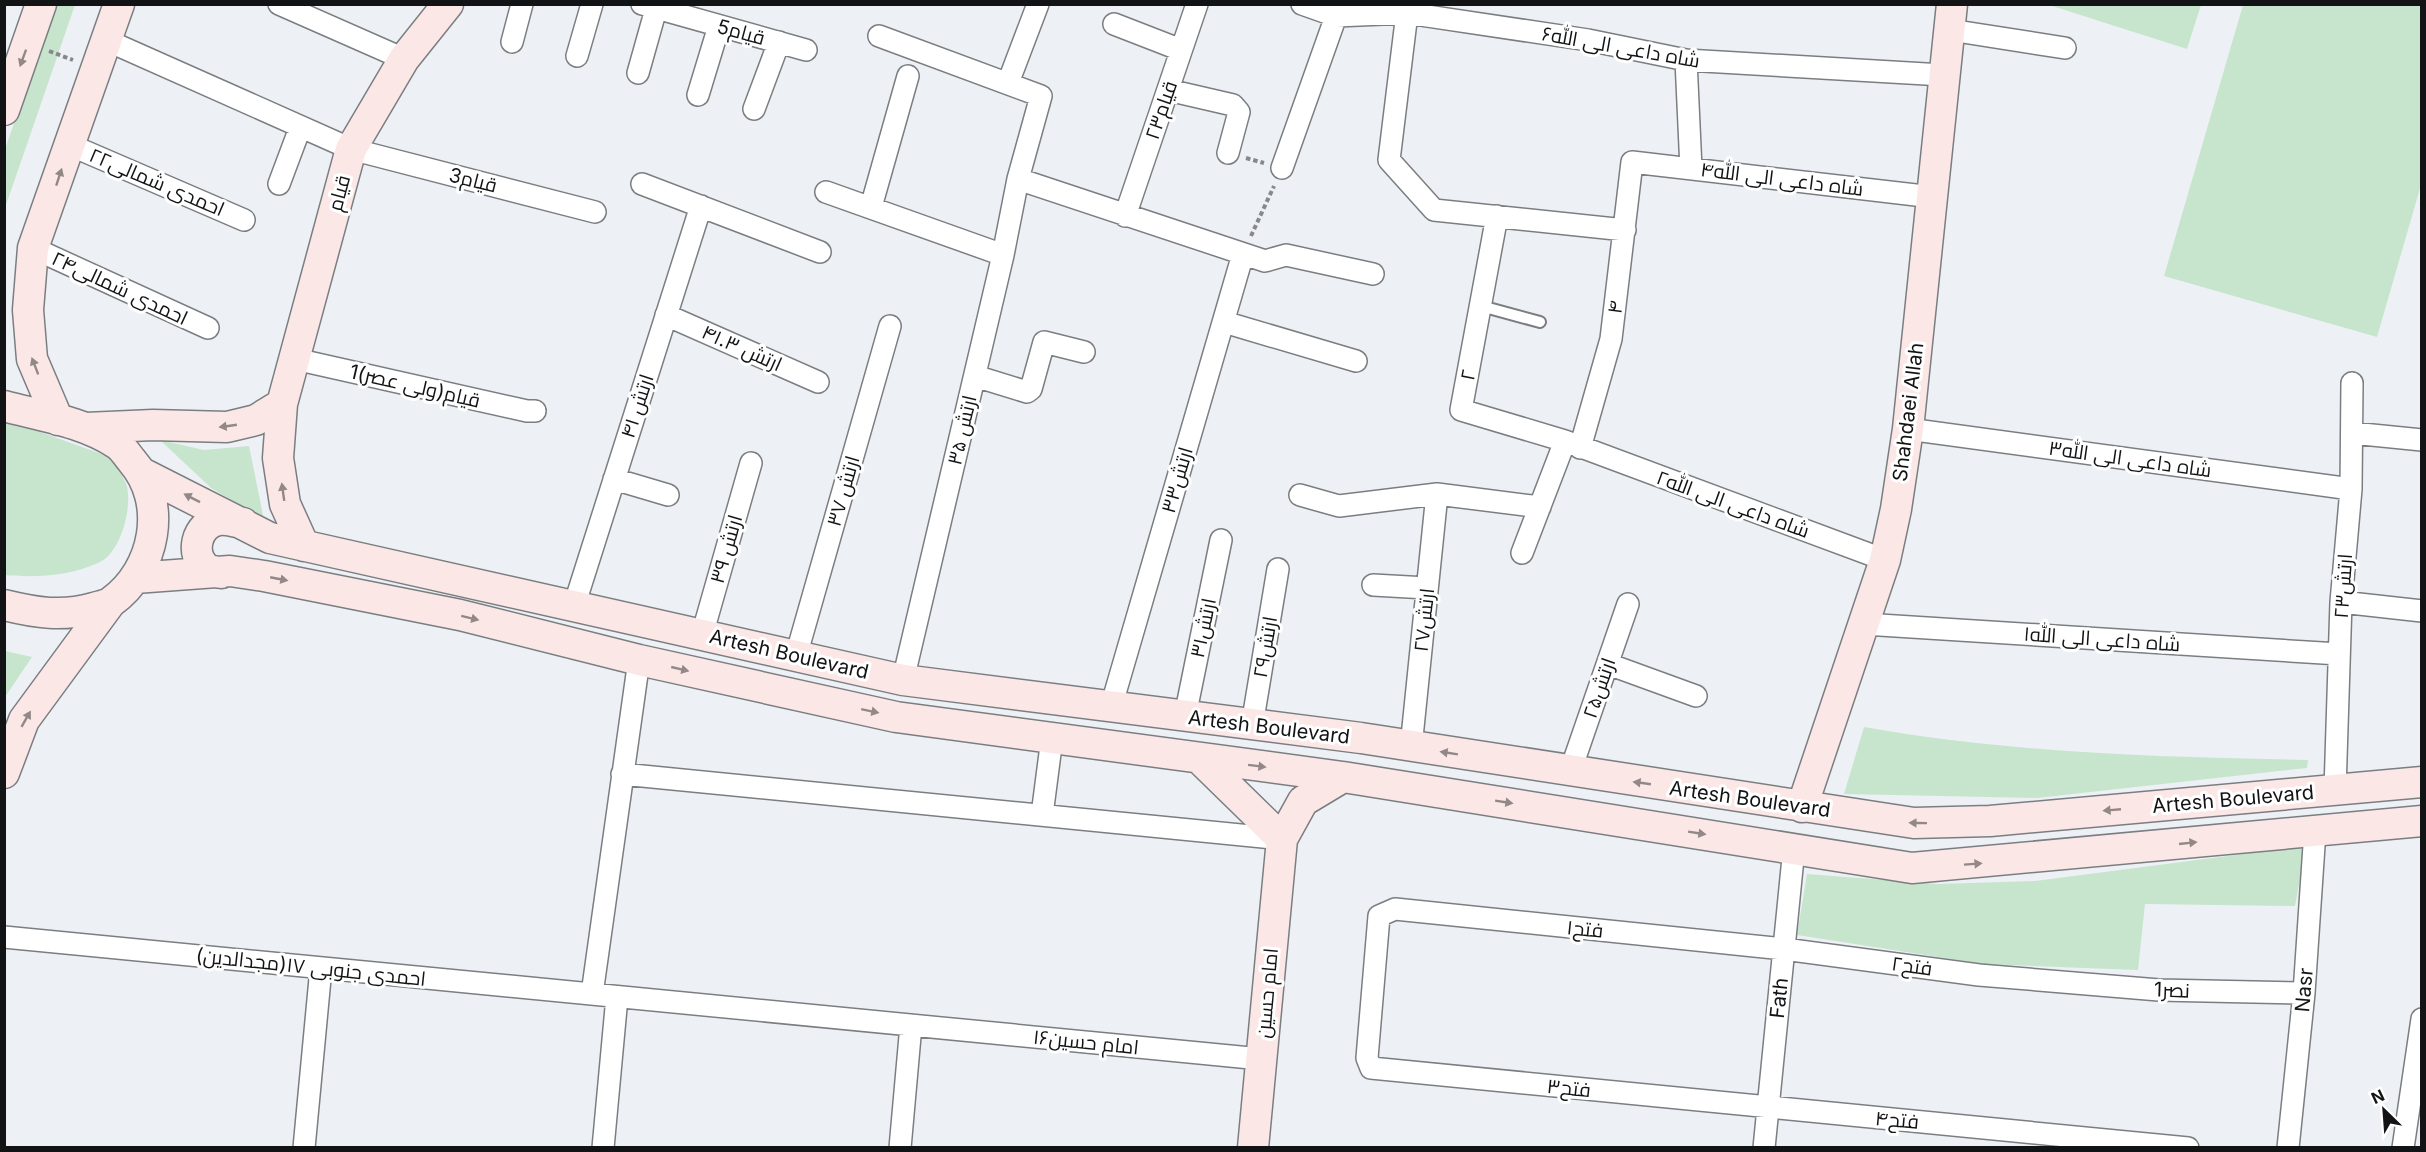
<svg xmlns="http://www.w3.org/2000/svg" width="2426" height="1152" font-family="Inter,Cairo,sans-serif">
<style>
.green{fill:#c7e5cd}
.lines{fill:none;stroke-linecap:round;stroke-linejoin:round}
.lane-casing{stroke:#7a7e81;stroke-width:14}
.street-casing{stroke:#7a7e81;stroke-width:24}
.secondary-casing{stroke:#7a7e81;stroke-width:33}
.path{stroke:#86888b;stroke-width:4;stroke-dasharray:4.5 3;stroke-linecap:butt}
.lane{stroke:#fff;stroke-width:10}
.street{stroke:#fff;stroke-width:21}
.secondary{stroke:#fce7e7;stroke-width:30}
.oneway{fill:#938888}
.labels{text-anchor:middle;stroke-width:6;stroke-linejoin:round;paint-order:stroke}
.street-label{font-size:20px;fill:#121314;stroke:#fff}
</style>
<rect width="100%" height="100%" fill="#edf1f5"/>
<path class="green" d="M56,5H75L5,208V149Z
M2049,5L2201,4V5L2187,49Z
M2243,5H2421V185L2377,337L2164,276Z
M4,419L107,456C114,464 124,475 127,487C132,508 121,552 100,562C72,576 35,578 5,575Z
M160,440L204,450L249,446L264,520L211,488Z
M5,651L32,657L5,697L4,651Z
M1864,727C2010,753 2160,757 2308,760L2307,768L2037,798L1844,794Z
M2306,846L2295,906L2145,904L2138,970L1983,964L1797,935L1807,874L1938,884L2035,881Z"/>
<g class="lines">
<defs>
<path id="lane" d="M1481,306L1540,322"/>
<path id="street" d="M279,4L404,59
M642,4L806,50
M1302,4L1336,16L1407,13L1588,40L1686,60L1943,75
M1411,4L1407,13L1389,160L1434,210L1625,230
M1114,24L1181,50
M1950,30L2065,48
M879,36L1041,96L1018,179L1003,255L903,680
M106,40L351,149L595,212
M512,42L522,4
M577,56L592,4
M1686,60L1691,169
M638,73L656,9
M1008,83L1038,4
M1168,90L1233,105L1239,112L1228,153
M698,95L719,26
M754,109L779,42
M70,145L244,220
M1282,168L1336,16
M1018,179L1265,261L1286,255L1373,274
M279,184L300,128
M642,184L820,252
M826,192L1003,255
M871,207L908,76
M1125,216L1197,4
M1497,216L1461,410L1565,441L1885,560
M33,248L208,328
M666,315L818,382
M1224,322L1356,361
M295,359L527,411H535
M975,376L1027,392L1031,389L1044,342L1084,352
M1908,429L2351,489
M2352,433L2422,440
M1580,448L1611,339L1632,162L1933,197
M614,479L668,495
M1300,495L1339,506L1437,494L1540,507
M1522,553L1565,441
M1373,585L1427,588
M2341,602L2422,611
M574,606L701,206
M1864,624L2339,654
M702,635L751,463
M796,656L890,326
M1608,664L1696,696
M1111,707L1243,254
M1185,716L1221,540
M1252,725L1278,569
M1411,747L1437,494
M1570,772L1628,604
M622,774L1282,839
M2335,790L2341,602L2351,489L2352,383
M1042,815L1052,738
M4,937L1261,1059
M592,994L639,660
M304,1148L321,968
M603,1148L617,997
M900,1148L911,1025
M1764,1148L1794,848
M2188,1148L1371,1068L1367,1058L1379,916L1395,909L1784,949L1979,975L2159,990L2304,993
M2288,1148L2304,993L2315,831
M2403,1148L2422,1019"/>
<path id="secondary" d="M4,110L41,4
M4,406C42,416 84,422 117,444C123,448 127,455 132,461C168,502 156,570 111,602C107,605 100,606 94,608C62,617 37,613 4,605
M58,420L32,359L28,310L33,248L119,4
M86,428L153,425L227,427L256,420L282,404
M142,473L270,538L903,680L1361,738L1914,823L1990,821L2422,782
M304,546L285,504L278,458L282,404L351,149L404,59L448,4
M221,573C217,572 211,571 207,569C189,555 196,524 219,520C226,519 235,522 243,523
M135,578L230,571L264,576L460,615L639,660L896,717L1343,777L1912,868L2422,821
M1199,758L1282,839
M4,773L24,720L110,603
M1802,807L1885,560L1896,509L1908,429L1952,4
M1253,1148L1282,839L1303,801L1343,777"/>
</defs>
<use href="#lane" class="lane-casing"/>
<use href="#street" class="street-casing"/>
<use href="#secondary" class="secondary-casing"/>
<path class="path" d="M49,51L73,60
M1246,158L1264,163
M1251,236L1274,186"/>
<use href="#lane" class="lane"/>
<use href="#street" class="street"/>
<use href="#secondary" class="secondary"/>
</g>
<defs><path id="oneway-solid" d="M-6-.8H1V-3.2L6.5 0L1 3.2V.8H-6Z" transform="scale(1.5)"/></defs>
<g class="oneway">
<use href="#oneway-solid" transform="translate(23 58) rotate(110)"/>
<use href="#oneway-solid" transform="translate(59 177) rotate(-72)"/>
<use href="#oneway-solid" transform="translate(35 366) rotate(-111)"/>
<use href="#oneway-solid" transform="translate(228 426) rotate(172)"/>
<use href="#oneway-solid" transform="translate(283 492) rotate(-98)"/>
<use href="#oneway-solid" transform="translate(192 498) rotate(-153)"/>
<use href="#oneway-solid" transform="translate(279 579) rotate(11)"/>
<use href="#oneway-solid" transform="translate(470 618) rotate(14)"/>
<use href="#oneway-solid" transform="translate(680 669) rotate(13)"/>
<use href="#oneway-solid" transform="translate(870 711) rotate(12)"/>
<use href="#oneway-solid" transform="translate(26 719) rotate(-60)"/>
<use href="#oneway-solid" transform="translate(1449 753) rotate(-171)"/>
<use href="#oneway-solid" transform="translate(1257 766) rotate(7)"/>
<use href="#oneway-solid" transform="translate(1642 783) rotate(-172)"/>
<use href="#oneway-solid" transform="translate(1504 802) rotate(9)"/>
<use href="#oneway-solid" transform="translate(2112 810) rotate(175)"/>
<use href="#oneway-solid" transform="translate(1918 823) rotate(-179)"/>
<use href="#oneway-solid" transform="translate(1697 833) rotate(9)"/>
<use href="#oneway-solid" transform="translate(2188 843) rotate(-6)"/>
<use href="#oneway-solid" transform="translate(1973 864) rotate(-4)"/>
</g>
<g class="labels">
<g class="street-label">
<text transform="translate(741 32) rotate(15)" y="7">قیام5</text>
<text transform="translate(1621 47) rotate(10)" y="7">شاه داعی الی الله۶</text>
<text transform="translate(1161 110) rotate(-71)" y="7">قیام۲۳</text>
<text transform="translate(1782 179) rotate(7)" y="7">شاه داعی الی الله۴</text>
<text transform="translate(473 180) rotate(14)" y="7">قیام3</text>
<text transform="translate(157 182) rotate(23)" y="7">احمدی شمالی۲۲</text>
<text transform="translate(339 193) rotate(-75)" y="7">قیام</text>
<text transform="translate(120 288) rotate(25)" y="7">احمدی شمالی۲۴</text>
<text transform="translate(1615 307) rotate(-83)" y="7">۴</text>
<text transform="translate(742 348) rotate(24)" y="7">ارتش ۴۱.۳</text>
<text transform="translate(1468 375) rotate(-79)" y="7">۲</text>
<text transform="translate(415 386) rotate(13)" y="7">قیام(ولی عصر)1</text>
<text transform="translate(637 406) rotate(-72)" y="7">ارتش ۴۱</text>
<text transform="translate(1908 412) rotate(-83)" y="7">Shahdaei Allah</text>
<text transform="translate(962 430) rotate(-77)" y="7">ارتش ۳۵</text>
<text transform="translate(2130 459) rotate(8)" y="7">شاه داعی الی الله۳</text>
<text transform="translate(1177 480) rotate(-74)" y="7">ارتش۳۳</text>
<text transform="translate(843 491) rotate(-74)" y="7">ارتش ۳۷</text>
<text transform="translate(1733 504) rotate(20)" y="7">شاه داعی الی الله۲</text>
<text transform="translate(726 549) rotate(-74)" y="7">ارتش ۳۹</text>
<text transform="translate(2343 586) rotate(-86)" y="7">ارتش۲۳</text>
<text transform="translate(1424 620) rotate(-84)" y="7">ارتش۲۷</text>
<text transform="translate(1203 628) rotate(-78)" y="7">ارتش۳۱</text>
<text transform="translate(2102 639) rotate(4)" y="7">شاه داعی الی الله۱</text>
<text transform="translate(1265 647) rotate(-80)" y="7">ارتش۲۹</text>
<text transform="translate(789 654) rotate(13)" y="7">Artesh Boulevard</text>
<text transform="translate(1599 688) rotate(-71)" y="7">ارتش۲۵</text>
<text transform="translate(1269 727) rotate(7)" y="7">Artesh Boulevard</text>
<text transform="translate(1750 799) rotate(8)" y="7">Artesh Boulevard</text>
<text transform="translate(2233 799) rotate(-5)" y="7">Artesh Boulevard</text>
<text transform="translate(1585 929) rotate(6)" y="7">۱فتح</text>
<text transform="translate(1912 966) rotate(8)" y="7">۲فتح</text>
<text transform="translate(311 967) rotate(6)" y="7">احمدی جنوبی ۱۷(مجدالدین)</text>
<text transform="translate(2172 990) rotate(2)" y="7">1نصر</text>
<text transform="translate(2304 990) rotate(-85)" y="7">Nasr</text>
<text transform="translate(1267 993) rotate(-85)" y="7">امام حسین</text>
<text transform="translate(1779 998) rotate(-84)" y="7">Fath</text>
<text transform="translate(1086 1042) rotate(6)" y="7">امام حسین۱۶</text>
<text transform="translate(1569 1088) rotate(6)" y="7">۳فتح</text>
<text transform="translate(1897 1120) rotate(5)" y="7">فتح۴</text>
</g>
</g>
<rect width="2426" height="1152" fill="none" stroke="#121314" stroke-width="12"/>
<g transform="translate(2384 1110) rotate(335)" stroke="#ffffff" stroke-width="4.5" paint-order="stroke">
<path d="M0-4.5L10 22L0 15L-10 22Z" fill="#121314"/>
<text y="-9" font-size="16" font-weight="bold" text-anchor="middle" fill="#121314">N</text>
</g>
</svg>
